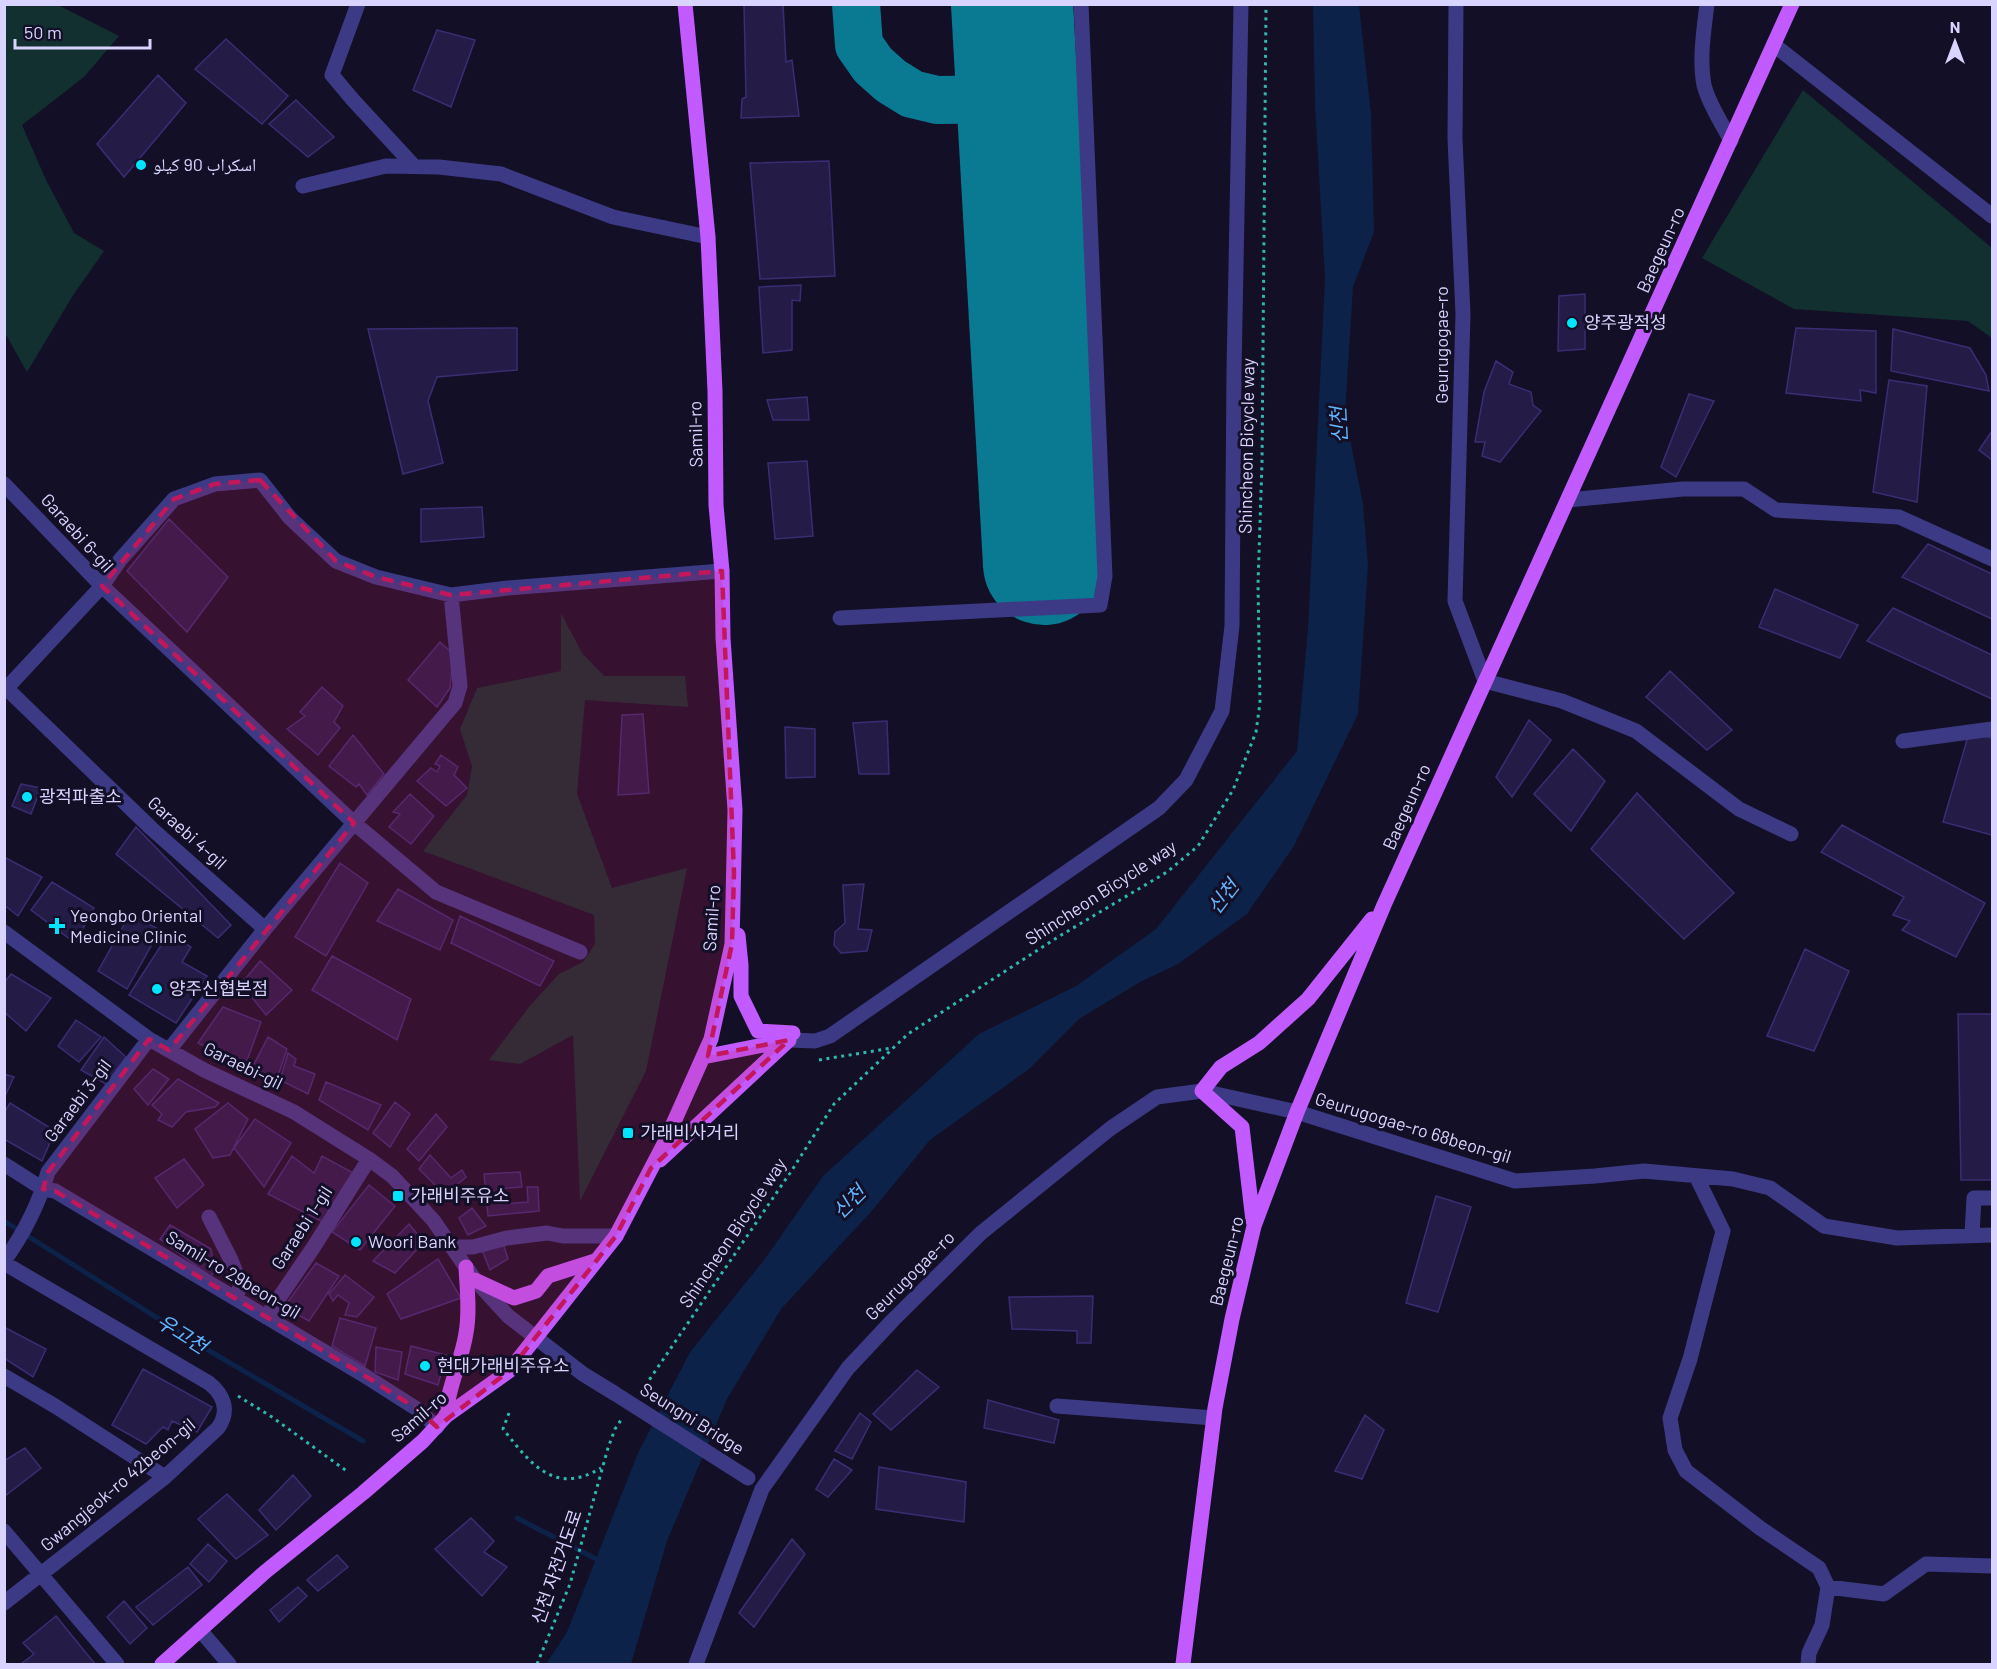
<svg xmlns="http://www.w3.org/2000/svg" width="1997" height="1669" font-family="Barlow,'Noto Naskh Arabic','Noto Sans KR',sans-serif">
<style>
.green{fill:#12302f}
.water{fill:#0c2248}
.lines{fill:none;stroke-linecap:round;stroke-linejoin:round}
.stream{stroke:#0c2248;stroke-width:5}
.taxiway{stroke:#0a7a92;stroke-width:48}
.runway{stroke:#0a7a92;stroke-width:122}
.building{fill:#241b47;stroke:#3b2d73;stroke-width:1.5}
.path{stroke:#2fb8b0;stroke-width:3;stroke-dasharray:3 4.5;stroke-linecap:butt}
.minor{stroke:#3d3a85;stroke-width:15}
.major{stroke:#c25bff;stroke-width:15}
.minor-bridge{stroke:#3d3a85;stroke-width:15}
.marked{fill:#c2185b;fill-opacity:0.2;stroke:#c2185b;stroke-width:4.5;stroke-dasharray:12 8;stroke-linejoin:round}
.poi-dot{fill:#00e5ff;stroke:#130f26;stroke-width:2}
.labels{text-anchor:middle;stroke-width:6;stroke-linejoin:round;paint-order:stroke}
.poi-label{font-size:18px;fill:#d9d4ff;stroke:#130f26;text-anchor:start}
.street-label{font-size:18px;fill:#d9d4ff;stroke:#130f26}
.water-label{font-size:20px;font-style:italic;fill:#62b6ff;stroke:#130f26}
</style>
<rect width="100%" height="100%" fill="#130f26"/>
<path class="green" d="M4,5H58L119,36L84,77L22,125L46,180L74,233L104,251L72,297L27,372L5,333Z
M1803,90L1992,248V338L1968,321L1794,309L1702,258Z
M561,613L582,653L604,676H685L688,707L585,700L577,794L612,888L687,868L646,1071L580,1201L573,1035L520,1064L489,1060L528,1008L559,974L583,962L595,944L594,915L423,851L467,795L472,766L460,729L477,688L561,671Z"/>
<path class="water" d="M1313,5H1359L1371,114L1374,232L1353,287L1345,414L1363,504L1368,566L1358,714L1294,846L1247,914L1178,964L1140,982L1079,1019L1029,1069L930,1140L870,1213L781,1309L727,1399L667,1541L631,1664H546L567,1632L638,1453L690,1352L764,1260L823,1176L979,1034L1076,986L1156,929L1297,751L1308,628L1325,278L1315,105Z"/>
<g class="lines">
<path class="stream" d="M4,1221L208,1350L363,1441
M517,1518L600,1561"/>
<path class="taxiway" d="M856,4L859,45L873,65L891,81L912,94L937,100L1018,99"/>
<path class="runway" d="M1012,4L1044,564"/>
</g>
<path class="building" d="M744,4H783L786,62L792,60L799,116L741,118L742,99L746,97Z
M437,30L475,40L451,107L413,90Z
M226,39L288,96L262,124L195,69Z
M158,75L186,103L124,177L97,144Z
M296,100L334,137L308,157L269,124Z
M829,161L835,276L760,279L750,163Z
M801,285L800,301L792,300V350L763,353L759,287Z
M1585,294V349L1558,351L1559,296Z
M517,328V370L437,377L428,401L443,463L403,474L368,329Z
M1796,328L1876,331V393L1860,390L1861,401L1786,393Z
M1893,329L1970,348L1986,375L1989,391L1891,371Z
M1496,361L1513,372L1509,384L1531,392L1533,405L1541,411L1500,462L1482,456L1485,442H1475L1484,392Z
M1889,380L1927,386L1917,502L1873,492Z
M1689,394L1714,401L1676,477L1661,467Z
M807,397L809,420H773L767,400Z
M1992,431V460L1979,450Z
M807,461L813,536L775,539L768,463Z
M482,507L484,537L421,542V509Z
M169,519L228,577L187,632L127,571Z
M1928,544L1992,574V619L1902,577Z
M1775,589L1858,625L1840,658L1759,627Z
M1893,608L1992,655V699L1867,641Z
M440,642L451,652L452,666L450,688L437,707L408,680Z
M1670,671L1732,730L1707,750L1646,697Z
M322,687L343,706L334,722L340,728L318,755L287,729L305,716L300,712Z
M643,714L649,793L618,795L622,715Z
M1529,720L1551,740L1512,797L1496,777Z
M887,721L889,774H859L853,723Z
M785,727L815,729V777L786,778Z
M1969,733L1992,738V835L1943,822Z
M353,735L384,774L367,795L359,784L356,787L329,766Z
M1573,749L1605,781L1571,831L1534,794Z
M441,755L458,767L454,775L467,788L446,806L417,781L431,768L437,772L440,766L435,764Z
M21,784L41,788L31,814L12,806Z
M1637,793L1734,893L1684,939L1591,849Z
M410,794L434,816L411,844L389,827L400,814L393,812Z
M1842,825L1985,903L1956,957L1902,930L1910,921L1893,915L1904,897L1821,852Z
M136,827L231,925L218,938L116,854Z
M4,857L42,877L18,916L4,905Z
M340,863L368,883L326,956L295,937Z
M52,882L94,908L75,943L31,910Z
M864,884L858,929L872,930L867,951L841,953L834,945L835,932L845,923L843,885Z
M398,889L453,920L440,950L377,921Z
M130,914L160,930L127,989L98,971Z
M460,916L554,961L540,986L451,943Z
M169,933L191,947L182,962L207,976L176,1023L129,995Z
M1805,949L1849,971L1814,1051L1767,1036Z
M332,956L411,999L397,1040L312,990Z
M260,961L292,990L266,1015L241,984Z
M11,974L51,998L26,1031L4,1012V983Z
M223,1007L261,1022L245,1066L198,1043Z
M1958,1014H1992V1180H1961Z
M76,1020L101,1037L79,1062L58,1046Z
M104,1037L126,1057L106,1084L81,1070Z
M268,1037L287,1049L277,1079L252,1068Z
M288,1053L296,1059L294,1066L315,1074L308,1094L280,1080Z
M153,1069L169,1079L148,1105L134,1089Z
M4,1074L14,1077L4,1098Z
M178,1079L219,1103L215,1107L186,1112L172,1127L158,1120L162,1114L152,1105Z
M326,1082L381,1105L368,1130L319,1100Z
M395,1102L410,1114L390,1147L373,1133Z
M10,1103L55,1131L42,1161L4,1139V1113Z
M228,1103L248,1119L230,1155L213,1158L195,1129Z
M436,1114L447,1127L419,1161L407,1149Z
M255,1119L291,1143L264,1187L234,1148Z
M430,1155L451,1178L462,1170L466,1177L445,1195L419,1169Z
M292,1156L314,1173L322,1156L355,1174L323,1222L268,1194Z
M184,1159L204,1185L177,1208L155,1178Z
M520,1172L522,1187L497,1189L499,1204L528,1202L527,1187H538L539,1211L488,1216L484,1174Z
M369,1185L395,1206L360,1250L332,1232Z
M1436,1196L1471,1207L1438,1312L1406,1303Z
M472,1208L486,1226L468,1235L459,1218Z
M409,1224L424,1242L395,1273L373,1261Z
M170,1225L211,1249L215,1272L210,1276L160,1239Z
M503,1243L508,1259L490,1270L482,1250Z
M438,1259L461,1298L401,1319L387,1294Z
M316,1263L339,1276L309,1321L284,1307Z
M345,1275L374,1297L357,1317L345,1315L349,1303L338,1295L333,1301L329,1294Z
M1093,1296L1091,1343H1077V1331L1012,1329L1009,1297Z
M340,1318L376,1328L365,1366L332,1346Z
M4,1327L46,1349L33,1377L4,1358Z
M411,1346L446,1355L438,1385L405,1374Z
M376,1347L402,1352L398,1380L375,1372Z
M143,1369L212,1407L197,1432L172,1421L168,1430L163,1427L146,1444L112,1425Z
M917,1370L939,1387L891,1430L873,1414Z
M988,1400L1059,1420L1054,1443L984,1428Z
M860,1413L871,1422L852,1459L835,1451Z
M1365,1415L1384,1430L1362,1479L1335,1471Z
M25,1448L41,1468L5,1496L4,1461Z
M834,1459L852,1470L828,1497L816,1489Z
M879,1467L966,1482L964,1522L876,1509Z
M293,1475L311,1496L276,1530L259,1510Z
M227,1494L268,1535L236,1559L198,1519Z
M471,1518L494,1541L484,1552L507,1567L482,1596L435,1549Z
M792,1539L805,1554L754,1627L739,1613Z
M208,1544L227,1561L209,1582L190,1564Z
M337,1555L348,1567L318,1591L307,1580Z
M188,1567L202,1585L153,1625L136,1607Z
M298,1587L307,1596L279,1622L270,1610Z
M124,1601L147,1628L130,1644L107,1617Z
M56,1616L95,1664H21L34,1654L23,1643Z"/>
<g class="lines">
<path class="path" d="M819,1060L892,1048
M641,1392L792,1170L834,1104L908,1034L1058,937L1167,872L1198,846L1233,790L1256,732L1260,703L1258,584L1262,463L1266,4
M238,1396L272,1417L348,1472
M509,1413L503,1429C531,1464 554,1496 601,1468
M537,1664L570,1584L608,1448L615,1429L623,1417"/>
<path class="minor" d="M358,4L332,75L353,100L414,166
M1456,4L1455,139L1463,314L1455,601L1485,681L1562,701L1636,731L1739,809L1791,834
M1707,4C1704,30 1699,59 1704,85C1709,105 1722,123 1731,141
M1774,45L1992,216
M303,186L386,166L439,167L501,174L613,217L708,237
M4,484L102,586L4,691
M1568,500L1683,489H1744L1776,510L1899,517L1992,559
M840,618L1100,605L1105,576L1081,4
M4,686L152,829L265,929
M1903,741L1992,729
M4,932L149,1039L204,1070L294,1112L369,1159L392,1176L433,1220L475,1280L508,1316L583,1374L614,1393
M580,952L436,892L354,823L102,586L120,560L174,499L215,484L260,480L290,518L336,561L376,577L451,595L508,588L722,571
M789,1040L815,1041L830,1036L1159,808L1186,780L1222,711L1232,626L1234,371L1241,4
M169,1050L265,929L455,703L460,686L451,595
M4,1164L43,1189L55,1191L362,1374L417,1409L437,1427
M1696,1176L1723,1231L1690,1359L1670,1418L1675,1450L1686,1471L1760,1528L1819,1568L1828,1587L1822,1625L1809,1653L1808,1664
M209,1217L231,1260L241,1286L235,1298
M1972,1235L1974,1198H1992
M452,1247H473L507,1238L547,1233L563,1236H616
M4,1261C23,1235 39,1203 48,1172L149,1039
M4,1263L209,1383C224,1395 230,1411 218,1428L165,1477L4,1603
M266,1317L313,1248L369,1159
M4,1376L55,1406L165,1477
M1057,1406L1214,1418
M4,1531L117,1664
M1828,1587L1884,1594L1926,1564L1992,1566
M200,1630L229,1664
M696,1664L762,1489L848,1368L893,1320L981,1233L1111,1128L1157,1097L1202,1091L1297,1112L1515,1181L1595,1176L1644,1171L1733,1179L1770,1188L1824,1226L1897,1238L1992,1235"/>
<path class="major" d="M738,935L741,965V996L758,1031L793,1033
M703,1057L789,1040
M660,1160L789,1040
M1253,1221L1242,1127L1202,1091L1221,1067L1259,1043L1308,999L1372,919
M475,1280L514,1298L536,1291L548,1276L595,1261
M446,1416C447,1388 462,1361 466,1333C470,1312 467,1289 466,1267
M162,1664L265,1572L363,1493L423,1441L446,1416L509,1371L616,1236L665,1142L711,1039L732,944L735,810L723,638L722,571L716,505L715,391L708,237L685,4
M1183,1664L1215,1408L1232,1319L1254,1226L1297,1112L1384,905L1792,4"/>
<path class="minor-bridge" d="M614,1393L748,1478"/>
</g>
<path class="marked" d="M260,480L336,561L376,577L451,595L722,571L734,873L732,944L708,1056L789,1040L651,1168L616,1236L509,1371L437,1427L417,1409L362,1374L55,1191L43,1189L48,1172L149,1039L169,1050L354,823L102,586L174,499L215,484Z"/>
<g class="poi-dot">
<circle cx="141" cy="165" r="6"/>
<circle cx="1572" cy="323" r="6"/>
<circle cx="27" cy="797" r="6"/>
<path d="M54 917h6v6h6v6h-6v6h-6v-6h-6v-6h6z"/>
<circle cx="157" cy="989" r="6"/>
<rect x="622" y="1127" width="12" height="12" rx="3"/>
<rect x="392" y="1190" width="12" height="12" rx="3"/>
<circle cx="356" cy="1242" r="6"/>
<circle cx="425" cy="1366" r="6"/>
</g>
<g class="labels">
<g class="poi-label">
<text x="153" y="171">اسكراب 90 كيلو</text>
<text x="1584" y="329">양주광적성</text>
<text x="39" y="803">광적파출소</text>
<text x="70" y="922">Yeongbo Oriental<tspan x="70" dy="21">Medicine Clinic</tspan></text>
<text x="169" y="995">양주신협본점</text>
<text x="640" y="1139">가래비사거리</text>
<text x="410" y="1202">가래비주유소</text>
<text x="368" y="1248">Woori Bank</text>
<text x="437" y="1372">현대가래비주유소</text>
</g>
<g class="street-label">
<text transform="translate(1661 250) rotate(-66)" y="6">Baegeun-ro</text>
<text transform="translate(1442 345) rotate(-90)" y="6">Geurugogae-ro</text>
<text transform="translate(696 434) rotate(-91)" y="6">Samil-ro</text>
<text transform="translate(1247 446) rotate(-89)" y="6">Shincheon Bicycle way</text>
<text transform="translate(77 533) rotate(48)" y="6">Garaebi 6-gil</text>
<text transform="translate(1407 807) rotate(-66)" y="6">Baegeun-ro</text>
<text transform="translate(187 833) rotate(42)" y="6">Garaebi 4-gil</text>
<text transform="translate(1101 893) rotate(-33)" y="6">Shincheon Bicycle way</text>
<text transform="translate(712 918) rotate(-86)" y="6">Samil-ro</text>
<text transform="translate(243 1066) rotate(26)" y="6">Garaebi-gil</text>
<text transform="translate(78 1101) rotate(-53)" y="6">Garaebi 3-gil</text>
<text transform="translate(1413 1128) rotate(17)" y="6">Geurugogae-ro 68beon-gil</text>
<text transform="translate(302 1228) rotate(-57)" y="6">Garaebi 1-gil</text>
<text transform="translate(733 1233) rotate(-56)" y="6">Shincheon Bicycle way</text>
<text transform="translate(1227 1261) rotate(-76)" y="6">Baegeun-ro</text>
<text transform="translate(233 1275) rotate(31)" y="6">Samil-ro 29beon-gil</text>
<text transform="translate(910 1276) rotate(-45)" y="6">Geurugogae-ro</text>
<text transform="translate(419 1417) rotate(-41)" y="6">Samil-ro</text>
<text transform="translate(692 1419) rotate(32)" y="6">Seungni Bridge</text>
<text transform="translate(118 1485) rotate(-40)" y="6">Gwangjeok-ro 42beon-gil</text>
<text transform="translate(557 1567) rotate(-71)" y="6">신천 자전거도로</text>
</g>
<g class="water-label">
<text transform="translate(1339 425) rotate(-93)" y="7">신천</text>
<text transform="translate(1223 897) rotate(-52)" y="7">신천</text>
<text transform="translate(849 1202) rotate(-45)" y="7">신천</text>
<text transform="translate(182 1334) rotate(32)" y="7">우고천</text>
</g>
</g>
<rect width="1997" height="1669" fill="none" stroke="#d9d4ff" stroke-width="12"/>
<g transform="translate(1955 42)" stroke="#130f26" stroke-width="4.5" paint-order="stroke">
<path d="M0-4.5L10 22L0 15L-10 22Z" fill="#d9d4ff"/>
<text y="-9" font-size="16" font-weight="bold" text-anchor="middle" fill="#d9d4ff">N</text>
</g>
<path d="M15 39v9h135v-9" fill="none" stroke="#d9d4ff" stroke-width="3"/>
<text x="24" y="39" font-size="18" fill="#d9d4ff" stroke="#130f26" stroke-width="4.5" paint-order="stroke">50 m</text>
</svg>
